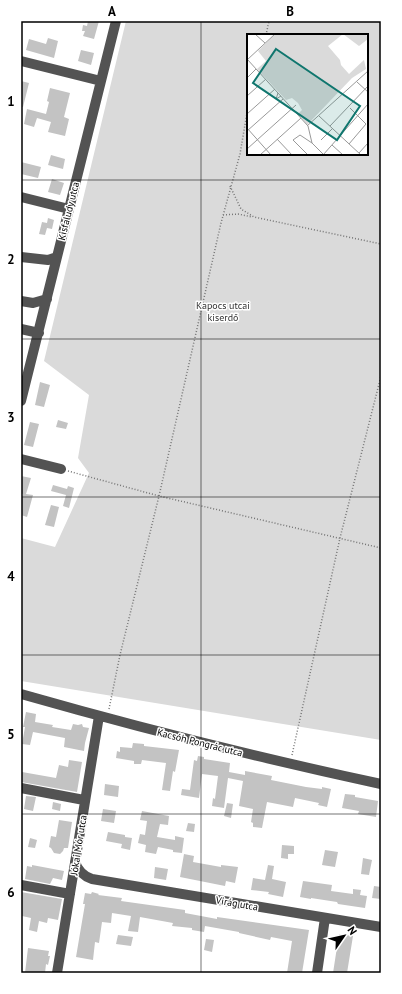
<svg xmlns="http://www.w3.org/2000/svg" width="402" height="994" font-family="'PT Sans',sans-serif">
<style>
.green{fill:#dadada;fill-rule:evenodd}
.building{fill:#c3c3c3}
.lines{fill:none;stroke-linecap:round;stroke-linejoin:round}
.path{stroke:#757575;stroke-width:1.5;stroke-dasharray:1 2;stroke-linecap:butt}
.minor{stroke:#535353;stroke-width:10}
.grid{fill:none;stroke:#000;stroke-width:1;stroke-opacity:0.55}
.labels{text-anchor:middle;stroke-width:3;stroke-linejoin:round;paint-order:stroke}
.street-label{font-size:10px;fill:#000;stroke:#fff}
.park-label{font-size:10px;fill:#313131;stroke:#fff}
.inset-road{fill:none;stroke:#999;stroke-width:1}
.view{fill:#0f766e;fill-opacity:0.15;stroke:#0f766e;stroke-width:2}
.inset-edge{fill:none;stroke:#000;stroke-width:2}
.neatline{fill:none;stroke:#000;stroke-width:1.5}
.grid-label{font-size:13px;text-anchor:middle;font-weight:bold;fill:#000}
</style>
<rect width="100%" height="100%" fill="#fff"/>
<path class="green" d="M126,21H381V740L21,681V538L55,547L89,473L78,458L89,395L44,361ZM248,35H367V154H248Z"/>
<path class="building" d="M88,21H99L94,39L83,36L85,31H82L83,25L87,26Z
M48,38L58,41L54,58L26,50L29,39L46,44Z
M81,50L94,53L91,65L78,61Z
M21,81L29,83L23,107H21Z
M50,88L70,93L64,117L69,119L65,136L48,132L51,122L37,118L34,127L24,124L27,109L46,114L49,102L47,101Z
M51,155L65,159L63,169L48,165Z
M21,162L41,167L38,178L21,174Z
M52,179L64,183L60,195L48,192Z
M48,218L54,220L52,229L47,228L45,235L39,234L42,222L47,223Z
M40,382L50,385L44,407L35,405Z
M58,420L68,423L66,429L56,427Z
M30,422L39,424L33,447L24,445Z
M21,476L31,478L26,494L33,495L27,517L21,515V503L23,494L21,493Z
M53,485L67,489L68,486L74,488L69,508L63,506L66,495L51,491Z
M51,505L59,507L54,527L45,525Z
M26,712L36,714L35,722L53,725L52,727L71,730L73,724L78,725L82,724L83,727L89,728L85,743L84,751L64,747L65,738L33,732L30,745L22,744L25,727H23Z
M133,743L144,744V746L179,750L175,772L173,771L170,791L162,790L166,763L142,760L141,764H134V761L116,758L117,751L120,752V747L132,748Z
M198,756L204,757V759L230,763L229,772L245,775V771L272,776L271,780L306,787L322,789V787L331,789L327,807L318,805L319,803L295,798L293,807L267,802L262,828L253,827V823L251,822L253,809L239,806L243,781L228,778L224,808L212,806L213,798L215,799L218,776L202,774L199,798L181,795L182,789L190,790L194,760L197,761Z
M69,760L82,762L77,792L21,782L22,772L56,778L59,765L68,767Z
M105,784L119,786L118,797L104,795Z
M345,794L355,795V797L378,801L376,817L358,814L359,811L342,808Z
M26,796L36,797L33,811L24,809Z
M53,802L61,804L60,811L52,809Z
M227,803L233,804L231,818L224,816Z
M103,809L116,811L114,823L101,821Z
M142,811L169,816L168,825L160,824L157,837L175,840V836L184,838L182,853L173,852V850L158,847L156,854L145,852L146,845L138,843L140,834L145,835L147,821L140,820Z
M59,820L72,822L68,848H64L63,851L60,854L54,853L51,848L49,847L51,836L56,837Z
M188,823L195,824L194,832L186,831Z
M108,832L125,835V837L132,838L130,850L121,848L122,844L106,841Z
M30,838L37,840L35,848L28,847Z
M282,845L294,846V854H288V859L281,858Z
M325,850L338,852L335,867L322,865Z
M184,854L194,856L193,862L221,867V865L238,867L235,883L226,881L225,886L180,877Z
M363,858L372,860L369,875L361,874Z
M32,865L64,871L62,880L53,878L50,884L25,879L27,866L32,867Z
M268,865L274,866L272,879L286,882L283,897L268,894L269,892L251,890L253,878L265,880Z
M155,867L168,869L166,880L154,878Z
M303,881L332,885L331,891L353,894V889L361,890L360,895L367,896L365,908L338,904L337,902L311,898V899L300,897Z
M374,886L381,887V899L372,898Z
M21,892L62,899L58,920L48,918L47,923L39,921L37,932L29,930L31,918L22,916Z
M92,892L99,894L98,895L122,898L121,901L185,910V913L217,919V917L309,930L302,973H287L292,941L271,937L270,940L239,933V932L205,926L204,932L192,930V928L172,926L173,923L140,917L138,932L128,931L131,916L112,913L111,923L102,922L99,943L95,942L93,960L76,957L85,904H83L85,893L91,894Z
M339,934L353,936L347,973H333Z
M118,935L133,937L131,946L116,944Z
M206,939L214,940L212,952L204,950Z
M28,948L49,951L48,956H50L48,965L46,964L45,973H25Z"/>
<g class="lines">
<path class="path" d="M266,35L269,21
M230,186L241,209L254,217L381,244
M223,215L238,214L252,217
M68,471L159,496L381,548
M109,709L120,655L159,496L221,223L240,154L248,107
M292,755L340,538L381,376"/>
<path class="minor" d="M21,61L101,81
M21,197L69,209
M21,257L48,260L57,257
M21,301L33,303L47,299
M21,329L39,333
M21,401L116,21
M21,459L61,469
M21,694C140,728 260,758 381,784
M21,788L84,800
M75,862C78,871 83,876 92,879L381,927
M21,885L70,894
M57,973L99,716
M317,973L325,918"/>
</g>
<path class="grid" d="M201,21V973M21,180H381M21,339H381M21,497H381M21,655H381M21,814H381"/>
<g class="labels">
<g class="street-label">
<text transform="translate(68 211) rotate(-76)" y="4">Kisfaludy utca</text>
<text transform="translate(200 742) rotate(14)" y="4">Kacsóh Pongrác utca</text>
<text transform="translate(78 845) rotate(-81)" y="4">Jókai Mór utca</text>
<text transform="translate(237 903) rotate(10)" y="4">Virág utca</text>
</g>
<g class="park-label">
<text x="223" y="309">Kapocs utcai<tspan x="223" dy="12">kiserdő</tspan></text>
</g>
</g>
<g transform="translate(247 34)">
<rect width="121" height="121" fill="#fff"/>
<path d="M28,0H96L81,12L93,26L94,31L102,40L117,26L119,35L105,44L60,91L51,80L55,76L51,69L45,64L39,66L10,35L19,27L11,17ZM96,0H119L121,5L112,12Z" fill="#dadada"/>
<path class="inset-road" d="M8,0L18,9M0,25L61,92L65,109L77,121M0,26L28,0M0,44L9,35M110,48L121,58M31,59L29,65L34,62M0,62L19,45M0,80L28,55M72,82L114,121M60,92L121,37M83,92L121,52M0,94L24,121M0,97L36,65M30,105L45,121M74,106L86,94M102,110L119,90L103,74M85,111L96,121M0,115L49,71M112,119L121,109M13,121L54,84M61,121L46,106L53,101L65,109M76,121L121,70"/>
<path class="view" d="M29,15L113,72L90,106L6,49Z"/>
<rect width="121" height="121" class="inset-edge"/>
</g>
<rect width="402" height="994" fill="none" stroke="#ffffff" stroke-width="44"/>
<g transform="translate(344 936) rotate(56)" stroke="#ffffff" stroke-width="3" paint-order="stroke">
<path d="M0-3L7 15L0 10L-7 15Z" fill="#000000"/>
<text y="-6" font-size="11" font-weight="bold" text-anchor="middle" fill="#000000">N</text>
</g>
<rect x="22" y="22" width="358" height="950" class="neatline"/>
<g class="grid-label">
<text x="112" y="16">A</text>
<text x="290" y="16">B</text>
<text x="11" y="106">1</text>
<text x="11" y="264">2</text>
<text x="11" y="422">3</text>
<text x="11" y="581">4</text>
<text x="11" y="739">5</text>
<text x="11" y="897">6</text>
</g>
</svg>
